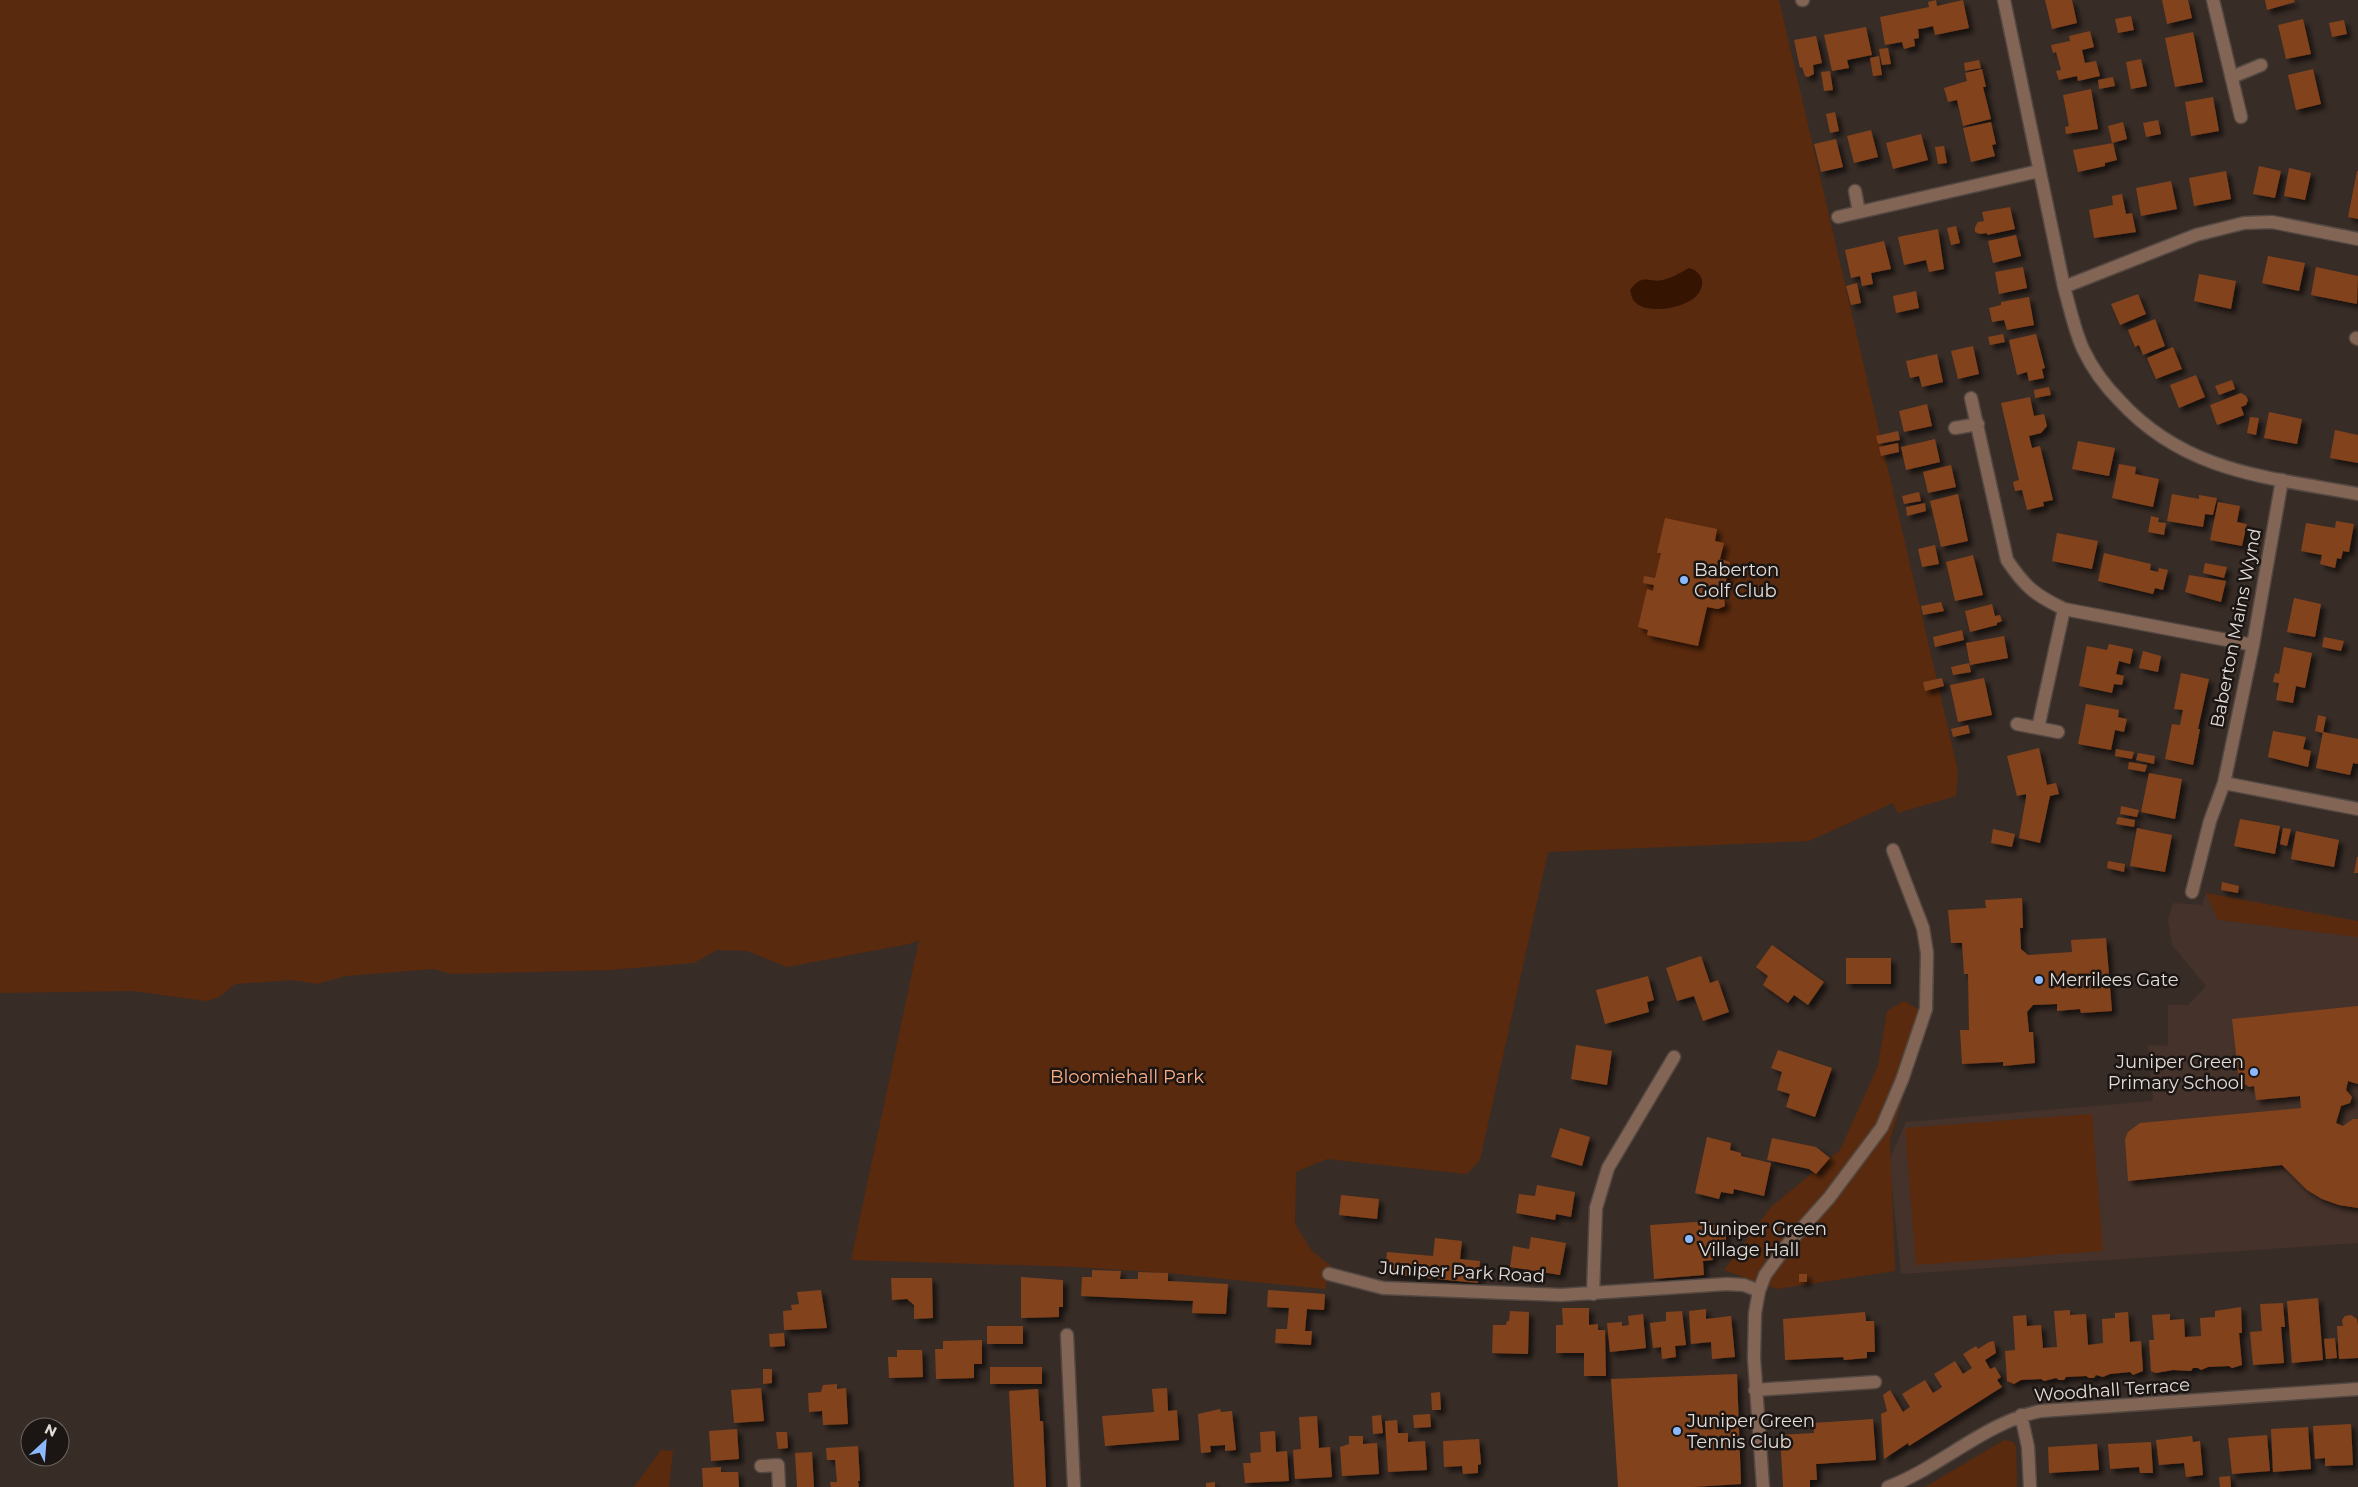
<svg xmlns="http://www.w3.org/2000/svg" width="2358" height="1487" font-family="Montserrat,sans-serif">
<style>
.built{fill:#45322a}
.green{fill:#5a2a0e}
.water{fill:#351402}
.building{fill:#82421d;filter:url(#shadow)}
.lines{fill:none;stroke-linecap:round;stroke-linejoin:round}
.minor-casing{stroke:#534842;stroke-width:15}
.minor{stroke:#836555;stroke-width:12}
.poi-dot{fill:#8cb9fc;stroke:#1b1613;stroke-width:2}
.labels{text-anchor:middle;stroke-width:5;stroke-linejoin:round;paint-order:stroke}
.poi-label{font-size:18px;fill:#e3dbd7;stroke:#1b1613;text-anchor:start}
.street-label{font-size:18px;fill:#e3dbd7;stroke:#1b1613}
.park-label{font-size:18px;fill:#fbae87;stroke:#1b1613}
</style>
<defs>
<filter id="shadow"><feDropShadow dx="4.5" dy="4.5" stdDeviation="2.5" flood-color="#0009"/></filter>
</defs>
<rect width="100%" height="100%" fill="#382c26"/>
<path class="built" d="M2206,893L2358,921V1243L1901,1274L1889,1160L1906,1122L2153,1101L2148,1045L2168,1046V1005H2188L2206,986L2172,945L2168,920L2173,903L2202,905Z"/>
<path class="green" d="M0,0H1779L1958,771L1956,796L1898,813L1893,803L1809,841L1548,852L1480,1160L1467,1174L1327,1159L1296,1172L1295,1224L1312,1251L1331,1266L1325,1289L1167,1273L1077,1267L851,1260L919,940L909,944L787,967L747,951L717,950L694,963L609,970L452,974L433,969L345,976L317,984L293,980L235,984L219,997L206,1001L133,991L0,993Z
M2206,893L2358,921V937L2218,920Z
M1904,1001L1928,1015L1890,1140L1895,1271L1777,1289L1724,1270L1771,1207L1840,1150L1878,1066L1887,1011Z
M2092,1114L2103,1251L1916,1265L1905,1128Z
M2004,1440L2013,1442L2016,1446L2017,1487H1925Z
M661,1450L673,1451L669,1487H634Z"/>
<path class="water" d="M1689,268C1701,271 1707,283 1698,294C1688,308 1646,316 1634,301C1632,299 1631,293 1630,290C1644,271 1650,285 1666,279C1674,277 1681,272 1689,268Z"/>
<path class="building" d="M1936,0L1937,6L1963,0L1969,28L1935,35L1933,26L1925,28L1918,29L1919,38L1914,39L1915,46L1904,49L1902,42L1885,45L1880,17L1929,7L1928,2Z
M2045,0H2072L2077,23L2052,29Z
M2162,0H2188L2192,18L2167,24Z
M2265,0H2294L2295,2L2267,10Z
M2131,16L2134,30L2118,33L2115,19Z
M2303,19L2311,54L2286,59L2278,25Z
M2344,20L2347,34L2332,37L2329,23Z
M1866,27L1872,55L1847,60L1849,68L1832,71L1824,35Z
M2090,31L2094,47L2082,50L2085,63L2096,61L2100,76L2078,81L2077,76L2059,80L2056,71L2061,70L2056,52L2053,53L2051,45L2070,41L2069,36Z
M2193,32L2203,82L2175,87L2165,38Z
M1816,36L1822,63L1813,65L1814,74L1808,77L1805,76L1802,67L1800,68L1794,40Z
M1888,48L1891,64L1882,65L1879,49Z
M1879,56L1882,75L1873,76L1870,58Z
M2141,59L2147,86L2131,89L2126,62Z
M1979,60L1981,68L1965,71L1964,63Z
M1982,69L1986,87H1983L1991,119L1963,126L1957,100L1948,102L1944,88L1967,81L1965,73Z
M2313,69L2321,104L2296,110L2288,75Z
M1830,71L1833,90L1824,91L1821,72Z
M2113,77L2115,86L2099,89L2098,80Z
M2091,89L2098,129L2066,134L2065,127L2069,126L2063,95Z
M2213,97L2219,131L2191,136L2185,102Z
M1835,112L1839,131L1830,133L1826,114Z
M2158,120L2161,134L2146,137L2143,123Z
M1991,122L1996,144L1992,145L1995,156L1971,162L1963,128Z
M2123,122L2127,139L2112,143L2108,126Z
M1871,130L1878,157L1854,163L1847,136Z
M1921,134L1928,160L1893,169L1886,143Z
M1836,139L1843,167L1821,172L1814,144Z
M2113,143L2117,160L2105,163V166L2078,172L2073,150Z
M1944,146L1947,163L1938,164L1935,147Z
M2259,166L2281,171L2275,198L2253,194Z
M2289,168L2311,173L2305,200L2284,196Z
M2226,171L2231,199L2194,206L2189,178Z
M2357,171H2358V219L2348,217Z
M2171,181L2177,209L2141,216L2136,188Z
M2122,194L2126,214L2132,213L2136,232L2094,238L2089,210L2113,205L2112,196Z
M2010,207L2015,229L1987,235V233L1980,234L1975,232V227L1978,222L1984,221L1982,212Z
M1956,226L1960,243L1951,245L1947,228Z
M1938,229L1944,269L1929,272L1926,260L1904,265L1898,237Z
M2016,235L2021,256L1993,263L1988,241Z
M1884,241L1891,269L1871,273L1873,284L1862,286L1860,276L1851,278L1845,250Z
M2268,256L2305,263L2299,291L2262,283Z
M2023,267L2027,288L1999,294L1995,272Z
M2316,267L2358,276L2357,304L2311,295Z
M2199,274L2236,281L2231,309L2194,301Z
M1857,283L1861,303L1851,305L1846,286Z
M1916,291L1919,308L1896,313L1893,296Z
M2138,294L2146,314L2120,325L2111,304Z
M2029,297L2034,325L2007,330L2004,320L1992,322L1989,308L2001,305V302Z
M2155,319L2165,346L2143,355L2139,345L2135,347L2128,330Z
M2003,334L2005,342L1990,345L1988,337Z
M2036,334L2045,368L2042,369L2044,378L2029,381L2027,372L2017,375L2009,340Z
M1973,346L1979,374L1958,379L1951,351Z
M2173,347L2182,369L2156,379L2147,358Z
M1937,354L1943,382L1922,387L1919,376L1910,378L1906,361Z
M2196,375L2205,397L2179,408L2170,385Z
M2232,380L2235,389L2219,395L2215,386Z
M2049,387L2051,395L2035,398L2034,390Z
M2241,393L2246,396L2248,400L2246,405L2241,407L2244,415L2217,425L2210,405Z
M2030,397L2034,416L2044,414L2047,426L2041,433L2029,436L2032,448L2040,446L2053,500L2043,502L2044,506L2027,510L2022,490L2015,491L2013,482L2019,480L2001,403Z
M1927,404L1932,426L1904,432L1899,411Z
M2269,412L2302,419L2297,444L2264,438Z
M2250,417L2259,418L2256,435L2247,433Z
M2335,430L2358,435V463L2330,458Z
M1898,431L1900,440L1878,444L1876,436Z
M1935,439L1940,462L1906,470L1901,447Z
M2078,441L2115,448L2109,476L2072,469Z
M1898,443L1899,452L1881,456L1879,447Z
M2119,464L2136,467L2135,474L2159,479L2153,507L2112,498Z
M1951,465L1956,487L1928,493L1923,472Z
M1919,492L1921,501L1904,504L1902,496Z
M1958,494L1968,541L1941,547L1930,501Z
M2172,494L2199,499V495L2217,498L2213,515L2205,514L2203,527L2167,521Z
M2218,502L2240,506L2237,522L2247,524L2242,546L2210,540Z
M1925,503L1926,511L1907,516L1906,507Z
M2151,516L2159,518L2158,522L2166,523L2164,535L2148,532Z
M1665,518L1717,529L1715,541L1724,543L1720,559L1730,562L1724,590L1717,589L1715,595L1724,598L1725,606L1718,609L1707,607L1698,646L1647,635L1648,630L1638,627L1647,589L1653,591L1654,585L1643,583L1644,576L1655,578L1661,553H1657Z
M2336,521L2354,524L2349,552L2343,551L2341,559L2337,558L2335,568L2320,564L2322,555L2301,551L2306,523L2335,528Z
M2057,533L2098,541L2092,569L2052,561Z
M1935,545L1939,564L1922,567L1918,549Z
M2104,553L2151,564L2150,570L2158,572L2159,568L2168,570L2163,590L2155,588L2153,594L2098,581Z
M1973,555L1983,595L1955,601L1946,562Z
M2205,563L2227,567L2224,578L2203,573Z
M2189,575L2226,581L2221,602L2185,592Z
M2294,598L2321,604L2315,637L2287,632Z
M1941,602L1944,611L1923,615L1921,606Z
M1992,604L1995,616L2000,615L2002,621L1997,623V625L1970,632L1965,611Z
M1962,630L1964,640L1935,647L1933,637Z
M2004,636L2008,658L1970,665L1966,643Z
M2324,637L2344,641L2341,651L2322,647Z
M2109,644L2133,649L2130,664L2119,661L2116,674L2124,676L2122,685L2114,684L2112,693L2079,686L2087,646L2107,650Z
M2284,647L2312,653L2305,688L2296,686L2293,703L2276,700L2279,683L2273,682L2275,673L2279,674Z
M2143,651L2161,656L2158,672L2139,668Z
M1969,663L1971,672L1953,675L1951,667Z
M2181,673L2209,679L2198,729H2200L2193,765L2165,759L2172,724L2180,725L2183,710L2174,709Z
M1942,678L1944,686L1925,691L1923,682Z
M1984,678L1992,715L1958,722L1950,685Z
M2086,704L2119,710L2118,717L2127,719L2124,732L2115,730L2111,750L2078,744Z
M2318,715L2326,717L2323,733L2315,731Z
M1968,725L1970,733L1953,737L1951,729Z
M2273,731L2306,737L2303,749L2311,751L2308,767L2268,757Z
M2323,732L2358,739V764L2353,763L2350,775L2316,768Z
M2039,748L2047,785L2056,783L2059,794L2050,796L2040,843L2019,838L2026,798V794L2017,796L2007,756Z
M2116,749L2134,752L2132,759L2115,756Z
M2138,753L2155,756L2154,764L2136,760Z
M2129,762L2147,765L2145,772L2128,769Z
M2149,773L2182,779L2175,819L2141,812Z
M2121,806L2139,810L2137,817L2120,814Z
M2118,817L2135,820L2134,827L2116,824Z
M2240,819L2280,826L2275,854L2234,846Z
M2137,828L2172,835L2165,872L2130,866Z
M2283,828L2291,829L2287,846L2280,844Z
M1993,829L2015,834L2012,847L1991,843Z
M2296,831L2339,840L2334,867L2291,859Z
M2357,857H2358V873H2354Z
M2108,861L2125,864L2124,872L2107,868Z
M2222,882L2239,886L2238,893L2221,890Z
M2022,898L2023,928H2020L2021,949L2028,955L2072,952L2071,940L2106,938L2112,1011L2081,1013L2080,1009L2057,1011V1004L2033,1005L2027,1012L2029,1032H2033L2035,1063L2003,1066V1062L1962,1064L1960,1030H1969L1968,974H1964L1962,943H1951L1948,910L1986,908L1985,900Z
M1772,945L1824,982L1808,1005L1794,995L1788,1003L1763,985L1768,976L1756,967Z
M1701,956L1710,983L1718,980L1729,1012L1703,1021L1694,996L1677,1001L1666,968Z
M1846,958H1891V984H1846Z
M1648,976L1654,1000L1647,1002L1649,1012L1605,1024L1596,990Z
M2358,1006V1084L2348,1081L2346,1090L2352,1097L2350,1103L2341,1106L2336,1123L2343,1126L2353,1119H2358V1208L2339,1205L2322,1199L2307,1190L2282,1165L2128,1181L2125,1139L2128,1132L2140,1123L2301,1108L2300,1096L2256,1100L2254,1086L2249,1087L2239,1080L2232,1019Z
M1576,1045L1612,1051L1607,1085L1571,1079Z
M1778,1050L1832,1068L1815,1117L1786,1107L1790,1094L1777,1090L1782,1072L1771,1068Z
M1560,1128L1590,1137L1582,1166L1551,1157Z
M1707,1137L1731,1143L1730,1150L1741,1153V1156L1771,1163L1764,1196L1734,1189L1733,1194L1721,1192L1719,1199L1695,1193Z
M1772,1138L1816,1147L1830,1158L1816,1174L1809,1169L1767,1160Z
M1537,1185L1575,1192L1571,1217L1556,1214L1555,1220L1516,1213L1519,1194L1535,1196Z
M1341,1195L1379,1199L1377,1219L1339,1215Z
M1710,1221V1225L1725,1224L1727,1254H1712L1713,1260L1703,1261L1704,1275L1654,1279L1650,1225Z
M1531,1237L1566,1243L1560,1275L1510,1267L1513,1246L1529,1249Z
M1435,1238L1462,1241L1460,1259L1480,1261L1478,1283L1385,1274L1387,1252L1433,1256Z
M1092,1270L1121,1271L1120,1279H1138V1272L1168,1273V1281L1228,1284L1226,1314L1192,1313L1193,1301L1081,1296L1082,1277H1092Z
M1799,1274H1807V1282H1799Z
M1021,1277L1063,1280V1307H1059V1317L1021,1318Z
M891,1278H932L933,1318L914,1319V1305L907,1299L892,1300Z
M821,1290L827,1328L784,1330L783,1311L792,1310L791,1305L799,1304L797,1292Z
M1268,1290L1325,1294L1324,1310L1307,1309L1305,1331H1312L1311,1345L1275,1343L1276,1329H1287L1289,1308L1267,1307Z
M2318,1298L2323,1360L2292,1363L2287,1301Z
M2283,1303L2285,1327H2281L2284,1363L2253,1365L2250,1332L2262,1331L2260,1304Z
M2241,1307L2242,1333H2239L2242,1365L2232,1368L2229,1366L2208,1367L2201,1370L2198,1368H2193L2191,1371L2173,1370L2156,1373L2151,1371L2149,1340H2154L2152,1315L2170,1314V1320L2184,1319L2185,1337L2201,1336L2200,1318L2215,1317V1311Z
M1562,1308H1589V1325L1598,1324V1330H1605L1606,1376H1584V1353H1556V1325H1563Z
M1706,1309V1319L1731,1316L1735,1357L1712,1359L1711,1342L1691,1344L1689,1311Z
M2070,1310V1315L2086,1314L2088,1345L2103,1343L2102,1319L2115,1318V1313L2128,1312L2130,1342L2141,1341L2143,1371L2133,1375L2130,1372L2110,1374L2103,1377L2096,1375L2094,1378H2089L2086,1376L2066,1377L2064,1380H2059L2056,1378L2044,1381L2041,1379L2021,1380L2014,1384L2007,1381L2005,1351L2015,1350L2013,1316L2026,1315L2027,1326L2041,1325L2043,1348L2057,1347L2054,1311Z
M1510,1311L1529,1312L1528,1354L1492,1353L1493,1325H1506L1507,1321H1509Z
M1682,1311L1686,1345L1675,1346L1676,1357L1662,1359L1661,1347L1653,1348L1650,1323L1666,1321V1312Z
M1865,1312L1866,1321H1874L1875,1352H1867V1358L1844,1360L1843,1357L1785,1360L1783,1319Z
M1643,1314L1646,1348L1610,1352L1607,1323L1622,1322V1326L1629,1325L1628,1316Z
M2351,1315L2357,1319L2358,1325V1358L2339,1359L2337,1326H2343L2342,1320L2345,1316Z
M987,1326H1023V1344H987Z
M784,1333L785,1346L770,1347L769,1334Z
M2335,1338L2337,1358L2326,1359L2324,1339Z
M982,1340V1364H974V1378L936,1379L935,1349H943V1341Z
M1994,1341L1996,1353L1985,1360L1990,1369L1995,1367L2001,1377L1997,1380L2002,1387L1909,1446L1908,1443L1884,1459L1881,1414L1887,1411L1883,1395L1890,1390L1903,1412L1910,1407L1902,1394L1925,1380L1933,1393L1938,1390L1942,1387L1934,1374L1955,1361L1963,1374L1972,1368L1963,1354L1976,1346L1978,1349L1989,1342Z
M897,1350H922L923,1377L889,1378L888,1357H897Z
M990,1367H1042V1384H990Z
M763,1369H772V1383L763,1384Z
M1737,1374L1741,1484L1693,1487H1618L1611,1379Z
M837,1384V1389L846,1388L848,1424L823,1425L822,1411L809,1412L808,1393L821,1392L823,1385Z
M761,1388L764,1421L734,1423L731,1390Z
M1167,1388L1168,1411L1177,1410L1179,1440L1105,1446L1102,1416L1154,1412L1152,1389Z
M1038,1389L1040,1421H1043L1046,1487H1014L1009,1391Z
M1440,1392L1441,1410H1432L1431,1393Z
M1220,1409L1221,1412L1232,1411L1236,1450L1225,1451V1445L1210,1446L1211,1452L1201,1453L1198,1414Z
M1430,1414L1431,1427L1414,1428L1413,1415Z
M1381,1415L1383,1433L1373,1434L1372,1416Z
M1317,1416L1319,1448L1330,1447L1332,1477L1295,1479L1293,1450L1301,1449L1299,1417Z
M1873,1419L1876,1460L1816,1464L1817,1480H1810V1487H1783L1780,1435L1814,1433L1813,1423Z
M1397,1420L1398,1433H1408V1442L1425,1441L1427,1470L1388,1472L1385,1421Z
M2351,1424L2353,1465L2325,1466V1458L2315,1459L2313,1426Z
M2308,1427L2311,1469L2273,1472L2271,1429Z
M737,1429L739,1459L711,1461L709,1431Z
M1275,1431L1276,1452L1287,1451L1289,1481L1245,1483L1243,1463H1251L1250,1453L1261,1452L1260,1432Z
M776,1432H787L788,1448L778,1449Z
M2267,1435L2270,1471L2232,1474L2228,1438Z
M1349,1436H1363V1444L1377,1443L1379,1474L1342,1476L1340,1447L1349,1444Z
M2192,1436L2193,1442L2200,1441L2203,1475L2186,1477L2184,1463L2159,1465L2156,1440Z
M1479,1439L1481,1464L1478,1465V1473L1463,1474L1462,1466L1444,1467L1443,1441Z
M2151,1442L2153,1473H2140L2139,1467L2110,1469L2108,1444Z
M2097,1444L2099,1470L2049,1473L2048,1447Z
M858,1446L860,1481H858L859,1487H831L830,1482H837L835,1460H827L826,1448Z
M812,1452L814,1487H797L795,1453Z
M721,1467V1472H738L739,1487H703L702,1468Z
M2230,1476L2231,1487H2220L2219,1477Z
M1215,1482V1487H1206V1483Z"/>
<g class="lines">
<defs>
<path id="minor" d="M1802,0H1803
M2004,0L2064,287C2070,308 2074,329 2083,349C2092,368 2105,386 2120,401C2186,473 2268,477 2358,494
M2213,0L2241,117
M2232,77L2261,65
M1855,191L1859,212
M1838,217L2039,171
M2064,287L2196,235L2244,223L2272,222L2358,239
M2356,338L2358,339
M1971,398L2007,560C2025,587 2035,595 2064,609L2253,645
M1955,428L1978,424
M2017,724L2058,732
M2038,728L2064,609
M2224,783L2358,809
M2192,892L2210,821L2224,783L2253,645L2282,480
M1329,1274L1383,1288L1561,1295L1727,1284L1744,1285L1759,1291
M1593,1294L1596,1208L1608,1168L1674,1057
M1067,1335L1074,1487
M1755,1390L1875,1382
M2021,1415L2028,1447L2030,1487
M761,1466L778,1465L779,1487
M1763,1487L1754,1358L1755,1313L1759,1291L1765,1275L1787,1245L1829,1198L1882,1127L1902,1080L1926,1009L1927,953L1923,928L1893,850
M1888,1487C1941,1467 1985,1422 2041,1411L2358,1389"/>
</defs>
<use href="#minor" class="minor-casing"/>
<use href="#minor" class="minor"/>
</g>
<g class="poi-dot">
<circle cx="1684" cy="580" r="5"/>
<circle cx="2039" cy="980" r="5"/>
<circle cx="2254" cy="1072" r="5"/>
<circle cx="1689" cy="1239" r="5"/>
<circle cx="1677" cy="1431" r="5"/>
</g>
<g class="labels">
<g class="poi-label">
<text x="1694" y="576">Baberton<tspan x="1694" dy="21">Golf Club</tspan></text>
<text x="2049" y="986">Merrilees Gate</text>
<text x="2244" y="1068" text-anchor="end">Juniper Green<tspan x="2244" dy="21">Primary School</tspan></text>
<text x="1699" y="1235">Juniper Green<tspan x="1699" dy="21">Village Hall</tspan></text>
<text x="1687" y="1427">Juniper Green<tspan x="1687" dy="21">Tennis Club</tspan></text>
</g>
<g class="street-label">
<text transform="translate(2236 628) rotate(-79)" y="6">Baberton Mains Wynd</text>
<text transform="translate(1462 1272) rotate(3)" y="6">Juniper Park Road</text>
<text transform="translate(2112 1390) rotate(-4)" y="6">Woodhall Terrace</text>
</g>
<g class="park-label">
<text x="1127" y="1083">Bloomiehall Park</text>
</g>
</g>
<g transform="translate(45 1442) rotate(26)"><circle r="24" fill="#1b1613" stroke="#6b6561"/>
<path d="M0-4L9 19L0 12L-9 19Z" fill="#8cb9fc"/>
<text y="-8" font-size="14" font-weight="bold" text-anchor="middle" fill="#e3dbd7">N</text>
</g>
</svg>
